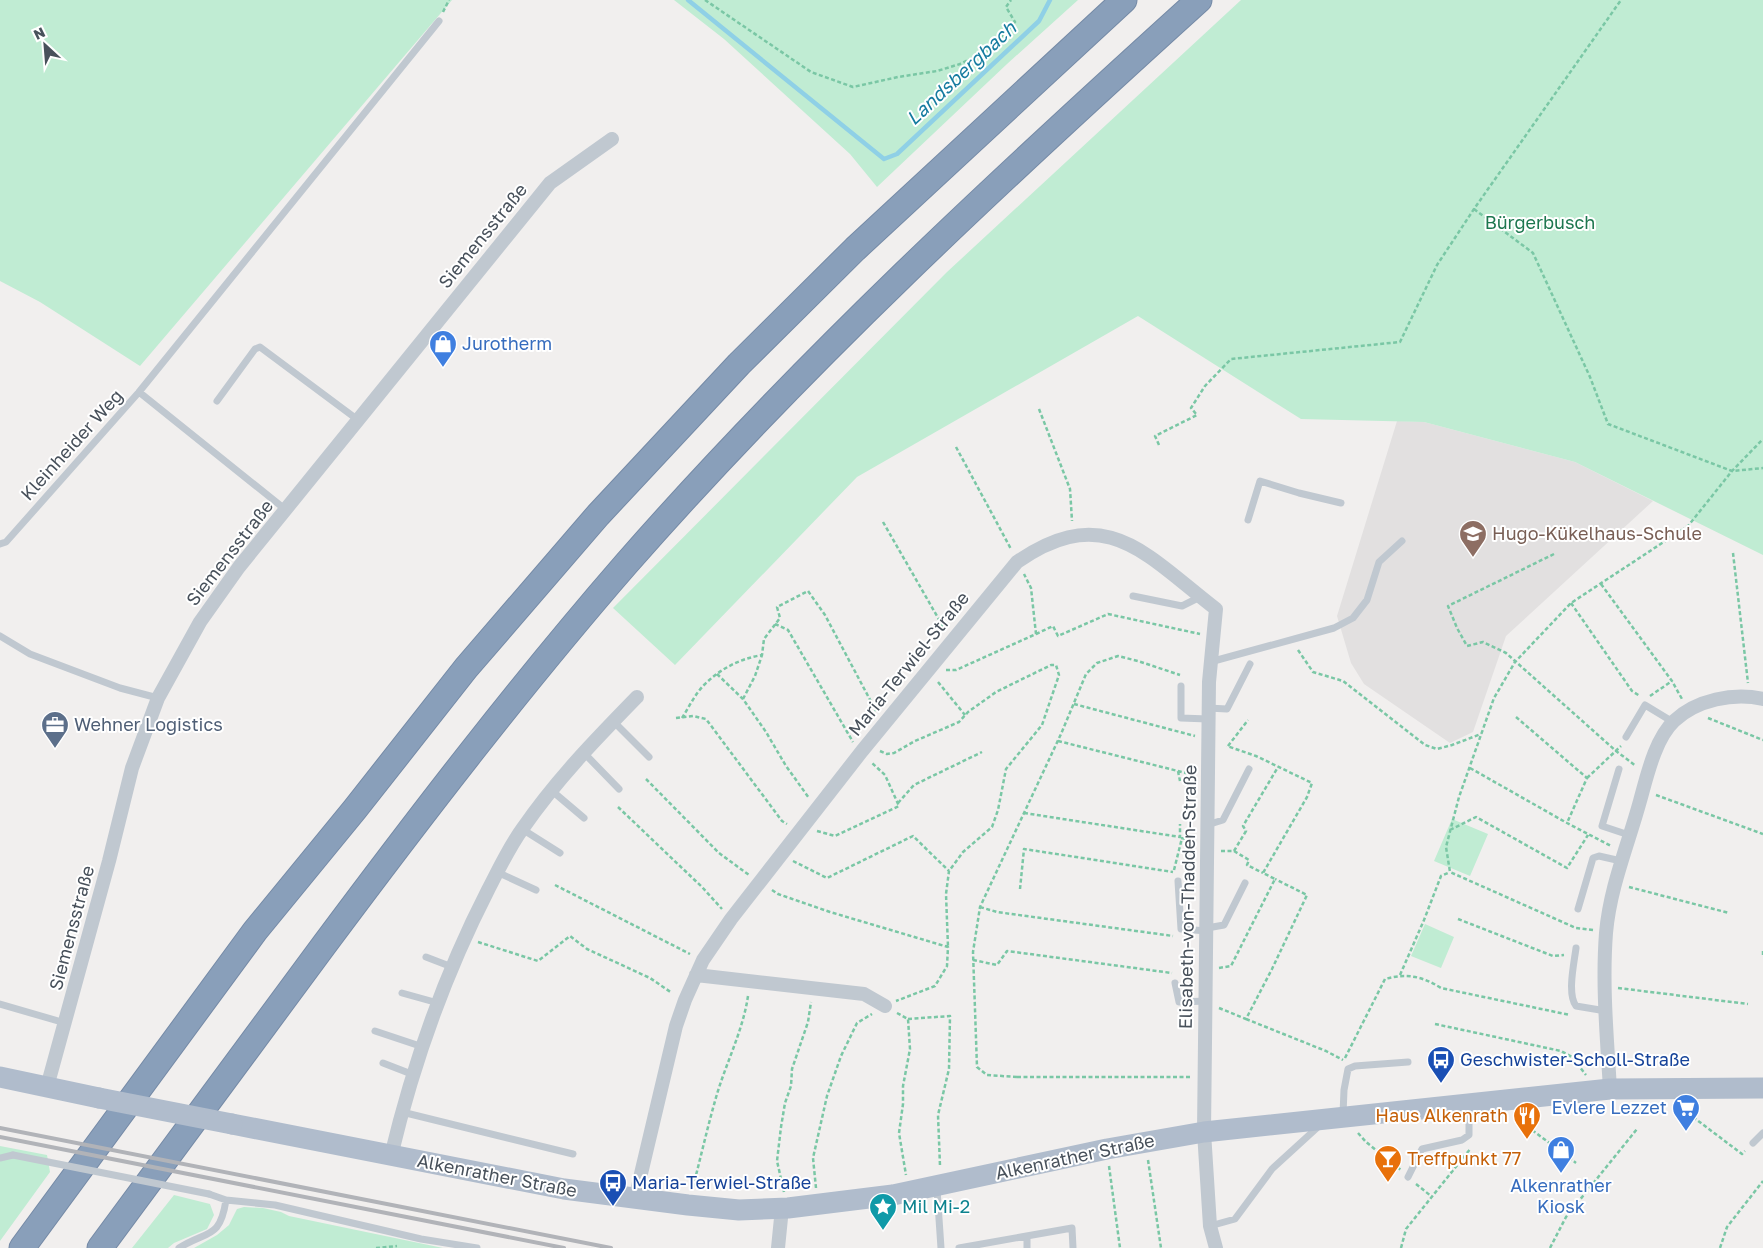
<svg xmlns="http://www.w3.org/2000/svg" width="1763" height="1248" font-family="'Golos Text',sans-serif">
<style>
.education{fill:#e2e0e0}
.green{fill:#c0ecd3}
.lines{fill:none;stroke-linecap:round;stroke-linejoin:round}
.stream{stroke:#8fd0e6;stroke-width:4.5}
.highway-casing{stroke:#758aa6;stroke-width:27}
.path{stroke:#7ac7a5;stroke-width:2.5;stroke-dasharray:4 2.5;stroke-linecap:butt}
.lane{stroke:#c0c8d0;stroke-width:7}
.street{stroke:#c0c8d0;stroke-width:14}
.primary{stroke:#b0bccc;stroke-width:21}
.highway{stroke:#899fba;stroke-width:25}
.rail{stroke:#b1b3b8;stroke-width:4}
.lane-bridge{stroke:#c0c8d0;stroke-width:7}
.primary-bridge{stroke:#b0bccc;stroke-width:21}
.labels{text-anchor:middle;stroke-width:4;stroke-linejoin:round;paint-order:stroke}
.park-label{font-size:18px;fill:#1d774f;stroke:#fff}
.street-label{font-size:18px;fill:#48515b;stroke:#fff}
.shop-label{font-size:18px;fill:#366cbe;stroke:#fff;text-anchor:start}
.education-label{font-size:18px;fill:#785e54;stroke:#fff;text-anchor:start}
.service-label{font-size:18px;fill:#4e5e75;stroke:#fff;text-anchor:start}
.transit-label{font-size:18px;fill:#164399;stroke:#fff;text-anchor:start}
.food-label{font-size:18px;fill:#c56008;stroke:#fff;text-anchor:end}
.culture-label{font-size:18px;fill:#0d838f;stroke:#fff;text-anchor:start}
.water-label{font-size:19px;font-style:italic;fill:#167ca0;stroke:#fff}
</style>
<rect width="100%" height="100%" fill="#f1efee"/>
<path class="education" d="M1397,421L1424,422L1575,462L1653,501L1506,636L1473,732L1450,743L1364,684L1351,663L1337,616Z"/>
<path class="green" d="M0,0H452L140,366L40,302L0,281Z
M674,0H1078L1007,64L877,187L850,154L724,39Z
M1241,0H1763V555L1575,462L1424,422L1301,419L1138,316L857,477L675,665L613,608L947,272Z
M1452,819L1488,834L1470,876L1434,861Z
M1425,924L1454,937L1441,968L1411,956Z
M0,1146L47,1155L50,1172L0,1241Z
M174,1195L210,1204L214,1215L207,1229L174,1243L168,1248H132Z
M244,1207L263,1208L281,1212L289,1216L443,1248H194L217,1235L229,1225L237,1209Z"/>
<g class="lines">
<path class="stream" d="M688,0L884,159L897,154L1039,21L1050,0"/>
<defs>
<path id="highway" d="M22,1248L255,931L355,809L466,668L598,515L739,364L855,249L1124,0
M100,1248C174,1147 249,1046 324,945C421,815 520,686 626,564C803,362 1000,180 1199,0"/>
</defs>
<use href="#highway" class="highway-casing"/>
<path class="path" d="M705,0L811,72L853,87L898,77L937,71L960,64L989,50L1015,22L1006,7L1011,0
M443,12L449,0
M1474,209L1533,253L1590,377L1608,424L1732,471L1763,468
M1039,409L1070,489L1072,521
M1159,445L1155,436L1197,415L1191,408L1205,386L1231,359L1400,342L1437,265L1474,209L1621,0
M956,447L1011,549
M883,522L945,630
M1733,553L1748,683
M1554,554L1448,606L1457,628L1467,646L1483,642L1506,653L1616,751L1636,766
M1601,584L1672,681L1682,699
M1571,603L1632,691L1640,696
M775,624L788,630L853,742
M1036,634L1053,626L1058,636L1108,614L1200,634
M1298,650L1313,672L1343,681L1425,745L1437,749L1452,745L1481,734
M946,670H956L1036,634L1031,588L1024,574
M717,674L743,699L766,732L786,766L809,798
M938,682L965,715
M1650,696L1672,681
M743,699L755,676L762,655
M1074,704L1195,736
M1516,717L1587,778L1567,823
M676,718L693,716L706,719L782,821L787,824
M682,718C689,707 695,694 704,685C720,669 739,659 762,655L764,639L780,618L777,607L808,591L825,615L876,711
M1708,718L1763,740
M1058,741L1194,775
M1228,746L1248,720
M880,751L887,754L894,753L915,741L959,722L968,712L996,692L1051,665H1056L1059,675L1042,725L1006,769L998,810L992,827L963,852L949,871L946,894L948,947
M1470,768L1567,823L1611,846
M1178,771L1180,781
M1587,778L1621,746
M646,779L719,853L749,875
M1656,795L1763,834
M898,803L914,785L982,752
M618,807L702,887L722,909
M1024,813L1180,837V824
M1450,830L1476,817L1567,868L1588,835
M817,831L835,836L899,806L885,775L871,762
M1181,838L1193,840
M1221,851H1234L1246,831L1243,826L1278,767
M1234,851L1249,860L1247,865L1263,873
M793,861L827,878L913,836L949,871
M1174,870L1182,838
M555,885L690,954
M1629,887L1729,913
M1020,889L1024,849L1173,872
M772,890L778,894L830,912L948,947L947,966L935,986L896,1001
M980,907L997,912L1173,936
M1458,919L1553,956L1564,955
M1593,930L1576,928L1450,872L1446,847L1459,797L1494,698L1515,662L1571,603L1688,526L1732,471L1763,439
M478,942L538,961L570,936L587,949L650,978L672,993
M1763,951V956
M973,960L997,965L1007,951L1172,973
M1219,968L1231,966L1275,879L1263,873L1307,797L1312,783L1256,756L1227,746
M1400,975L1424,920L1441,876L1450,872
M1618,988L1748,1004
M1219,1008L1246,1019L1272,969L1307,895L1275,879
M897,1013L908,1019L910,1049L903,1086V1104L899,1133L906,1175
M908,1019L950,1016L949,1069L938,1115L940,1166
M1246,1019L1326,1051L1343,1060
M1435,1024L1561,1051L1572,1057L1586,1075
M1345,1058L1385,979C1406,973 1422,976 1441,988L1570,1015
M1017,1077L987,1075L977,1067L973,952L980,907L1061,734L1086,674L1097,663L1118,656L1138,661L1180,675
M1017,1077H1191
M1522,1115L1524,1124L1576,1163
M1693,1117L1742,1154L1745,1151
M1358,1133L1366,1142L1401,1170
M1148,1160L1161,1248
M1109,1166L1120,1248
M1416,1184L1431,1196
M693,1187C701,1156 708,1125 717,1094C727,1061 743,1030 748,996
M816,1188L813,1158L827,1096L841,1056L857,1023L872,1014
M784,1192L777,1161L781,1127L785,1103L791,1086L792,1069L808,1022L811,1002
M376,1248L397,1246
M1401,1248L1406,1229L1471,1148
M1550,1248L1566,1217L1637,1129
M1720,1248L1727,1227L1763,1181"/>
<path class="lane" d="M139,392L439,21
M217,401L255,349L260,347L358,420
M1248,520L1260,481L1299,493L1341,503
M0,544L6,542L139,392L286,510
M1133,596L1182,606L1200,597
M0,636L30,654L120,688L158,698
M1210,662L1334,628L1353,618L1367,600L1379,562L1402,541
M1181,686V718L1208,719
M1208,708L1227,709L1250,664
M613,721L649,757
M1626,737L1645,705L1673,722
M584,753L619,789
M1619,769L1602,826L1629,835
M551,790L584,818
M1207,825L1223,820L1249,769
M522,829L560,853
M497,872L536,890
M1178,881L1181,929L1207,931
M1578,909L1593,858L1599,856L1621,861
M1207,928L1224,925L1245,883
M1576,948C1574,964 1567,994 1576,1006L1606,1011
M426,957L452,967
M1175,983L1179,1002L1206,1001
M402,993L438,1003
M0,1004L65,1023
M375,1031L423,1047
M383,1063L414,1075
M402,1112L573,1154
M1343,1114L1344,1090L1348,1069L1355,1066L1408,1062
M1753,1143L1763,1133
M0,1158L13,1155
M1408,1177L1422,1149L1462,1140L1469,1135V1106
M937,1189L941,1248
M209,1194L226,1200L275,1205L421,1239L477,1248
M1210,1226L1235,1219L1272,1169L1319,1126
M1027,1236V1248
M179,1248C207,1230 220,1240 226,1200
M959,1248L1072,1228L1073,1248"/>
<path class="street" d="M696,975L864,994L885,1006
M47,1087L109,861L132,768L158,698L200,622L239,567L550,183L612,139
M1610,1089C1607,1038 1602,985 1606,933C1610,887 1628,845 1640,801C1647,776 1655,739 1674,721C1696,700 1734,692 1763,699
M391,1156C413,1064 445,974 488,890C499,869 509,847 523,828C556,780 597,738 637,697
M635,1199L676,1026L685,1000L703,960L731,919L862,751L1017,562C1106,500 1147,556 1216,609L1209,682L1204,1132L1210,1226L1216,1248
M778,1248L782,1208"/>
<path class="primary" d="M0,1077L99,1098
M232,1124L564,1189L688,1205L739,1210L788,1208L893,1195L1107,1149L1204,1132L1610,1089L1763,1088"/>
<use href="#highway" class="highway"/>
<path class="rail" d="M0,1128L611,1248
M0,1137L564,1248"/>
<path class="lane-bridge" d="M13,1155L209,1194"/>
<path class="primary-bridge" d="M99,1098L232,1124"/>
</g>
<defs>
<symbol id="shop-pin" viewBox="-11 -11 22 30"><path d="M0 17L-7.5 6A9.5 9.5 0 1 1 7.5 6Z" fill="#3f7fe0" stroke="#fff"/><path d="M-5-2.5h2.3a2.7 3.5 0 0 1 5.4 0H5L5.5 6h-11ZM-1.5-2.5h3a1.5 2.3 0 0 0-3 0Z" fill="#fff"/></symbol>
<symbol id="school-pin" viewBox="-11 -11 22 30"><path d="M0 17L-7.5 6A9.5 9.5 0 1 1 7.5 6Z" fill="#8d6e63" stroke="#fff"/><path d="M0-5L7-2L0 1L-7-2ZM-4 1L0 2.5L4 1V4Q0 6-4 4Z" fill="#fff"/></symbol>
<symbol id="office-pin" viewBox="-11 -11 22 30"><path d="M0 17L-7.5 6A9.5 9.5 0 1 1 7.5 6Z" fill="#5c6f8a" stroke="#fff"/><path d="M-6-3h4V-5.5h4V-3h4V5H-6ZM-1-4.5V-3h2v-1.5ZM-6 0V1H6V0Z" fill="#fff"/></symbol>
<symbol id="bus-pin" viewBox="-11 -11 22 30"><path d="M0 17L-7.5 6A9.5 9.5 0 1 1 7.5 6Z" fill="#1a4fb4" stroke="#fff"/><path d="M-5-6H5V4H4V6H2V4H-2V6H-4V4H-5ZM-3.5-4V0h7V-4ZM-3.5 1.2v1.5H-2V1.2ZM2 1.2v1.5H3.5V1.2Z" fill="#fff"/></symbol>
<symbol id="supermarket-pin" viewBox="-11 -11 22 30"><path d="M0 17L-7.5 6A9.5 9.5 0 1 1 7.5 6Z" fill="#3f7fe0" stroke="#fff"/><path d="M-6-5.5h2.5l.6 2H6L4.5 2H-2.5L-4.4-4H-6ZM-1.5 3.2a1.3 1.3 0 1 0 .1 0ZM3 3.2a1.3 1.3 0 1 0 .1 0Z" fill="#fff"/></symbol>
<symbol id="restaurant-pin" viewBox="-11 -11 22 30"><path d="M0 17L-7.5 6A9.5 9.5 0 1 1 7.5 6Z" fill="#e8710a" stroke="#fff"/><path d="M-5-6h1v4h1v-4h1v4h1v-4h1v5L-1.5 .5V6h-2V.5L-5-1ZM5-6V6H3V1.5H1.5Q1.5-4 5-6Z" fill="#fff"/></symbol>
<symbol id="bar-pin" viewBox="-11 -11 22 30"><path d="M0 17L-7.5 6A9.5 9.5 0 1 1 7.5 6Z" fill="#e8710a" stroke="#fff"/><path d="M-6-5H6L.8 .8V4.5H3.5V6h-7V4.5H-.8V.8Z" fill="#fff"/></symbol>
<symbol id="sight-pin" viewBox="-11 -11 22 30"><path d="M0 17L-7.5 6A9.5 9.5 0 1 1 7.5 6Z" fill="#0f9aa8" stroke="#fff"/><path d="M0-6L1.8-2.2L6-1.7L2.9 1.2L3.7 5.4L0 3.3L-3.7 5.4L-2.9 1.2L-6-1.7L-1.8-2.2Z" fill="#fff"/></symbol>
</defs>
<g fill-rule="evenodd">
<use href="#shop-pin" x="427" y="328" width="32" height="43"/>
<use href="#school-pin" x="1457" y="518" width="32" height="43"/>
<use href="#office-pin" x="39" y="709" width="32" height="43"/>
<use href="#bus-pin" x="1425" y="1044" width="32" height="43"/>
<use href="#supermarket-pin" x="1670" y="1092" width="32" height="43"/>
<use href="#restaurant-pin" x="1511" y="1100" width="32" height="43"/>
<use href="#shop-pin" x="1545" y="1134" width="32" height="43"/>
<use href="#bar-pin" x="1372" y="1143" width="32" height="43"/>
<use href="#bus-pin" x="597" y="1167" width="32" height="43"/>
<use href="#sight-pin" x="867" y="1191" width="32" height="43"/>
</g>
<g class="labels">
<g class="park-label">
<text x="1540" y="229">Bürgerbusch</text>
</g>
<g class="street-label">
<text transform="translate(483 236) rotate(-51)" y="6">Siemensstraße</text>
<text transform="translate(72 445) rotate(-48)" y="6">Kleinheider Weg</text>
<text transform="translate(230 553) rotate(-52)" y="6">Siemensstraße</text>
<text transform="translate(909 664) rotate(-51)" y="6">Maria-Terwiel-Straße</text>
<text transform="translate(1188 897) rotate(-89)" y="6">Elisabeth-von-Thadden-Straße</text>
<text transform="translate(72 928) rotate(-75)" y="6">Siemensstraße</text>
<text transform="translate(1075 1157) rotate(-12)" y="6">Alkenrather Straße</text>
<text transform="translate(497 1176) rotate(11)" y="6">Alkenrather Straße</text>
</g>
<g class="shop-label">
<text x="462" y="350">Jurotherm</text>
<text x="1667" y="1114" text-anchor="end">Evlere Lezzet</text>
<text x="1561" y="1192" text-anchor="middle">Alkenrather<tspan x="1561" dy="21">Kiosk</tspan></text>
</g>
<g class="education-label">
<text x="1492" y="540">Hugo-Kükelhaus-Schule</text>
</g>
<g class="service-label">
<text x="74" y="731">Wehner Logistics</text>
</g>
<g class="transit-label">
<text x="1460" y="1066">Geschwister-Scholl-Straße</text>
<text x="632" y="1189">Maria-Terwiel-Straße</text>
</g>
<g class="food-label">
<text x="1508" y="1122">Haus Alkenrath</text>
<text x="1407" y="1165" text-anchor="start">Treffpunkt 77</text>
</g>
<g class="culture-label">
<text x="902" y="1213">Mil Mi-2</text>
</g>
<g class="water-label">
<text transform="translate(961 73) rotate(-43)" y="7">Landsbergbach</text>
</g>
</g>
<g transform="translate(45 45) rotate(334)" stroke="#ffffff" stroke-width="4" paint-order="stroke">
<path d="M0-4L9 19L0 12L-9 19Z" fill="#48515b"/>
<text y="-8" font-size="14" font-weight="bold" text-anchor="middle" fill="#48515b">N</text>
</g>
</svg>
